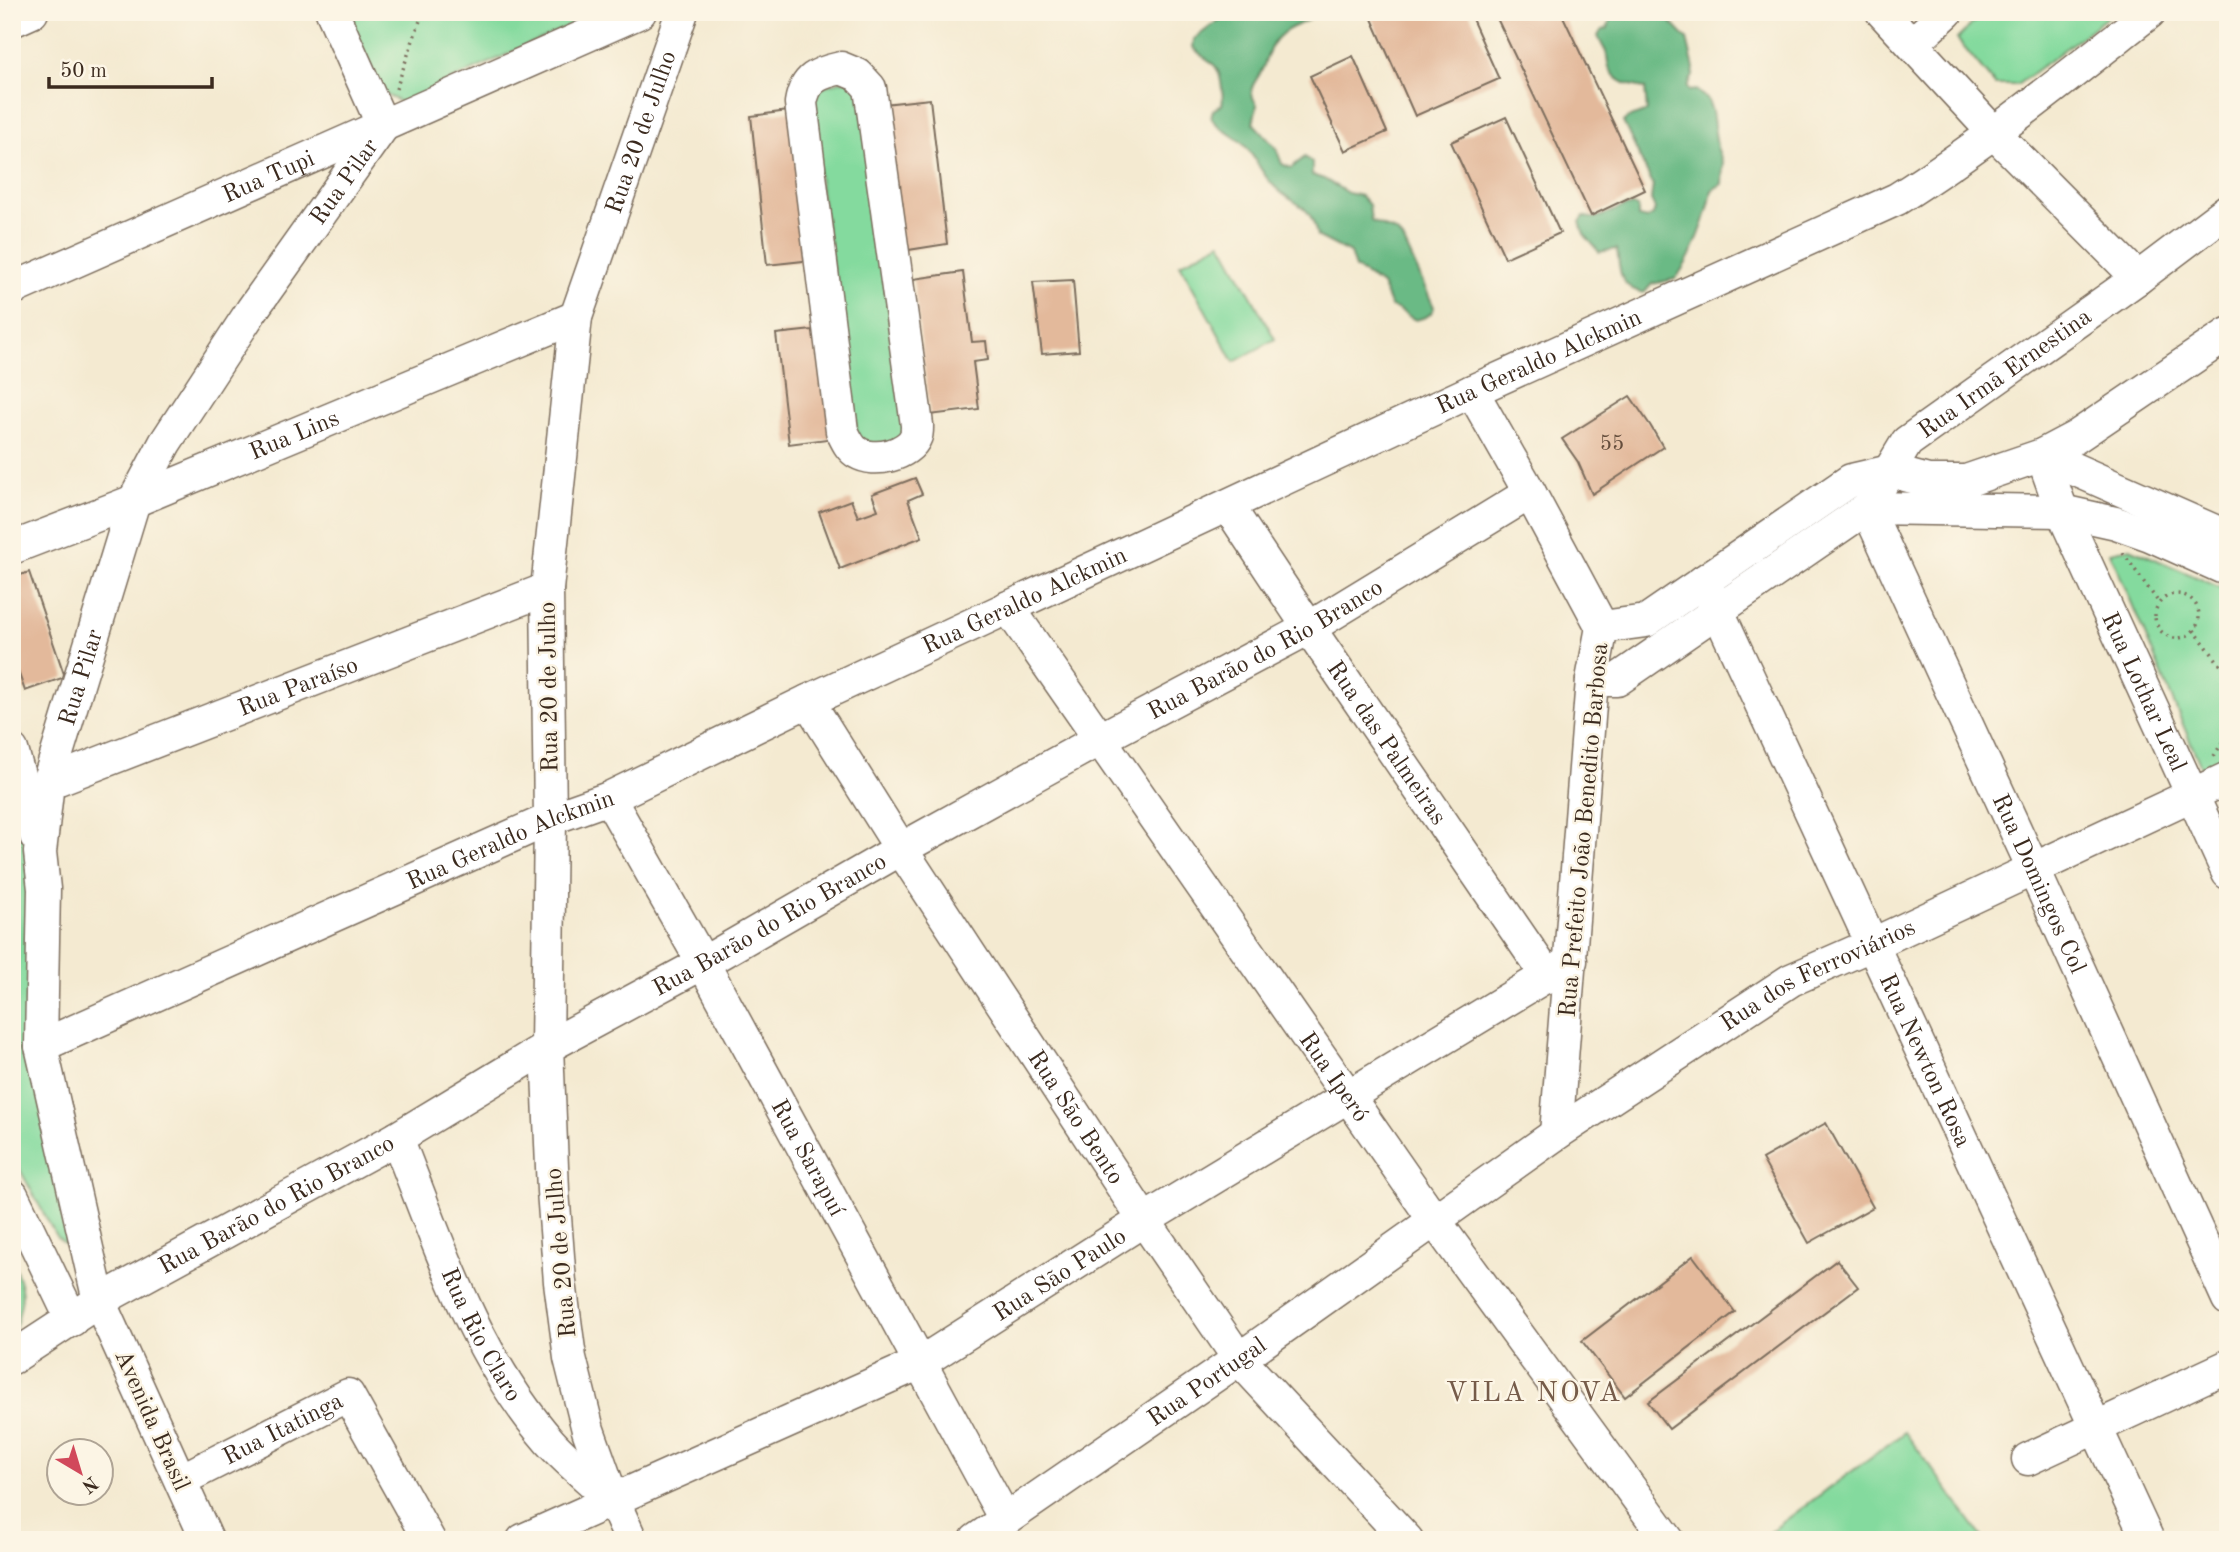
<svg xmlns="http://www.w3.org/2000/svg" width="2240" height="1552" font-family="'Old Standard TT',serif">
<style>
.green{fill:#84da9e;stroke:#60825e;stroke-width:2}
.forest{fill:#6bba85;stroke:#537252;stroke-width:2}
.building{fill:#e3b99b}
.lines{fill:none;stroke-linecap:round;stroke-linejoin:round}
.minor-casing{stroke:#7c6d5d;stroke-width:35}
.path{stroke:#7c6d5d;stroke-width:3.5;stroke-dasharray:2 5;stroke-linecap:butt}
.minor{stroke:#fff;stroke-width:32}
.labels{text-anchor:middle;stroke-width:5;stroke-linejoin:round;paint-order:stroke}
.number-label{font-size:21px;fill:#654e3d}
.street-label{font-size:24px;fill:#3b2a1e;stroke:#fcf5e5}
.quarter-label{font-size:28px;letter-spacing:2px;fill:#765c4a;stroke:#fcf5e5}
</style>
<rect width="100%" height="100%" fill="#fcf5e5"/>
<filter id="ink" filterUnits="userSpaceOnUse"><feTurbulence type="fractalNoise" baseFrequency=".0143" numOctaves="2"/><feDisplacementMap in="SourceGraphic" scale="14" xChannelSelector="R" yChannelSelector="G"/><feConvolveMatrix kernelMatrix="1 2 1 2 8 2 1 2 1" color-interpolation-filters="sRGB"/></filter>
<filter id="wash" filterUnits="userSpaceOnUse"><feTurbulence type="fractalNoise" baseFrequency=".00686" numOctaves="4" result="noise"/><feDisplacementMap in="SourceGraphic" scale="28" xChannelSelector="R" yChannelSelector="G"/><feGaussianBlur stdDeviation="1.57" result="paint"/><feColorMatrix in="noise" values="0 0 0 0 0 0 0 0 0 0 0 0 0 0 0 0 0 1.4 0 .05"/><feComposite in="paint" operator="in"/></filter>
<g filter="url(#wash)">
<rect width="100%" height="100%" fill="#f4ead1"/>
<path class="green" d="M346,12H599L402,103L379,91Z
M1984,12H2114L2017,85H1995L1957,39Z
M857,77L914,435L860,452L806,91Z
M1221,242L1275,339L1234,362L1180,264Z
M2130,548L2228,591V760L2203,772L2110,552Z
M12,785L34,852L30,1037L68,1246L56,1236L12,1155Z
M12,1260C25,1291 24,1297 15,1329L12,1331Z
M1905,1432L1984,1540H1759Z"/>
<path class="forest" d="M1250,12H1316C1308,24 1294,24 1283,33C1270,44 1269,51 1264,65C1258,83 1244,85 1257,105L1253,123L1276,148L1282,164L1291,168L1305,157L1312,163V175L1324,179L1348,193L1361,196L1369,205L1371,221L1396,232L1403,239L1434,307C1432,316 1425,317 1416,320C1406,316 1402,309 1391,307L1382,285L1355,268L1350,253L1317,236C1310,199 1294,208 1273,185C1261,173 1255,156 1244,145C1234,134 1218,130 1211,117L1213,110L1222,105C1224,96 1222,90 1221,82C1218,60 1206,62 1193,47L1194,39L1223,17L1244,16Z
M1612,12H1667L1665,16L1687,39L1694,68L1693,76L1687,86L1689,91L1696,90L1708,100L1712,111L1717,147L1723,164L1722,184L1712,190C1708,216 1692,259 1675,279L1652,284L1644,293C1618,288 1620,270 1617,249L1599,252L1584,234L1580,222L1584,216C1601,225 1620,200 1638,207V217L1647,219L1653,215L1655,209L1651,199L1653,185L1623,122C1630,114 1638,116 1647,111L1645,88C1631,86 1617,83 1610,69C1607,64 1608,57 1606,52C1603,46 1600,42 1598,36L1601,31L1608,28Z"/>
<g id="blocks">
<path class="building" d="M1369,12H1469L1499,79L1415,116Z
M1494,12H1561L1645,190L1591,216Z
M1353,56L1387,132L1345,151L1310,76Z
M930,99L947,244L902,251L884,104Z
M796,110L812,260L767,265L751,116Z
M1506,117L1560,233L1505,258L1451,142Z
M963,272L972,342L986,341L988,360L973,362L979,409L930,415L913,279Z
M1073,280L1079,351L1042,354L1033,282Z
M822,329L835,438L789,444L776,334Z
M1630,396L1650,425L1663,447L1592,494L1578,462L1562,439Z
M915,478L922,494L908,500L922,537L840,569L819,512L851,500L858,517L878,510L872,494Z
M29,572L65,677L25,691L12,654V578Z
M1826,1123L1873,1207L1809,1243L1762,1159Z
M1693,1256L1735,1312L1625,1397L1582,1341Z
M1837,1260L1858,1287L1669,1429L1648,1402Z"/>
</g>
</g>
<g filter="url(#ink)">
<use href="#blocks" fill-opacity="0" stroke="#7c6d5d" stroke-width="2"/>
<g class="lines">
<defs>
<g id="minor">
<path d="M1882,12L1994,133L2138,278"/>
<path d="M12,21L32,12"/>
<path d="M1912,44L1947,12"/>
<path d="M841,68L858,75L870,88L917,425C917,427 917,435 916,436C909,455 874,463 858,453C850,449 846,439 842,431L801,103C805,78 818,73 841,68Z"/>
<path id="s1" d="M12,289L640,12"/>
<path id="s2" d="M2228,334L2076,437L2042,455L2062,511L2228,873"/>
<path d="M1472,391L1530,493L1602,627L1592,680L1556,1134"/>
<path id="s3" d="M1228,506L1309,628L1548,977"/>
<path id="s4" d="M1867,508L2033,868L2228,1299"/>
<path d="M1867,508L2062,511L2116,523L2150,535L2228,570"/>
<path id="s5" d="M12,548L134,501L576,317"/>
<path id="s6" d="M1704,581L2148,1540"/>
<path id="s7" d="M1008,607L1435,1221L1668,1540"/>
<path d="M1602,627L1646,621L1851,480L1890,471L1928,481H1966L2042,455L2228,537"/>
<path id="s8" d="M1592,680H1617L1867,508L1907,442L2138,278L2228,210"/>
<path id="s9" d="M808,701L901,849L1144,1220L1239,1359L1407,1540"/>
<path d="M12,750L36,836"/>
<path id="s10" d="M48,783L547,589"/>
<path id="s11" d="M609,798L703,963L1005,1519"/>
<path id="s12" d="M41,1046L550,819L609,798L808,701L1472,391L1897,199C1986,143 2067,77 2150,12"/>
<path id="s13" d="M397,1138C439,1244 474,1355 550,1442C568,1462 590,1479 609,1497"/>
<path d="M12,1195L72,1320"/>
<path id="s14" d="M12,1358L99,1301L397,1138L547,1047L703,963L901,849L1100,739L1309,628L1530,493"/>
<path d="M2028,1459L2228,1366"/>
<path id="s15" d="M181,1480L348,1395L429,1540"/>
<path id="s16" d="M207,1540L99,1301L41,1046L44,889L40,852L48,783L134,501L165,443L252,310L383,126L332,12"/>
<path id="s17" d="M523,1540L920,1363L1144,1220L1571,961"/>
<path id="s18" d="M631,1540L613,1500L588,1430L570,1358L560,1282L553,1191L547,1047L550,819L547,589L576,317L682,12"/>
<path id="s19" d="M976,1540L1239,1359L1556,1134L1791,980L1873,944L2228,778"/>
</g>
</defs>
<use href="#minor" class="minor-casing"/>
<path class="path" d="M396,89L423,12
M2123,553L2159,603
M2155 616a22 22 0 1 1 44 0a22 22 0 1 1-44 0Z
M2194,630L2228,675
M2228,681L2225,686L2228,700
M2214,756L2228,733"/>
<use href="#minor" class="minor"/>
</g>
</g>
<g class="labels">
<g class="number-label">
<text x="1612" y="450">55</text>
</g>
<g class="street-label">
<text dy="8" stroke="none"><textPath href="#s18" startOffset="1432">Rua 20 de Julho</textPath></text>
<text dy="8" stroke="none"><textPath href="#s1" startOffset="280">Rua Tupi</textPath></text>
<text dy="8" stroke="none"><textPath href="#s16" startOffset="1465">Rua Pilar</textPath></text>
<text dy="8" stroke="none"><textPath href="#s12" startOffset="1647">Rua Geraldo Alckmin</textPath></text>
<text dy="8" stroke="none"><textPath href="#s8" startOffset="525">Rua Irmã Ernestina</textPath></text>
<text dy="8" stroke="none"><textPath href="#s5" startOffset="304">Rua Lins</textPath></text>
<text dy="8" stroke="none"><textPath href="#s12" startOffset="1080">Rua Geraldo Alckmin</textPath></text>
<text dy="8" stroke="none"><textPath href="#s14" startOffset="1440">Rua Barão do Rio Branco</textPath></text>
<text dy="8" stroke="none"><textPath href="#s16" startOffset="898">Rua Pilar</textPath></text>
<text dy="8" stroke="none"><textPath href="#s10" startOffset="268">Rua Paraíso</textPath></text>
<text transform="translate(548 687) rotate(-91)" y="8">Rua 20 de Julho</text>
<text dy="8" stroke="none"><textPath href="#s2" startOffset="480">Rua Lothar Leal</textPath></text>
<text dy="8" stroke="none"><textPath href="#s3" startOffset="285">Rua das Palmeiras</textPath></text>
<text transform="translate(1583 830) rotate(-85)" y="8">Rua Prefeito João Benedito Barbosa</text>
<text dy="8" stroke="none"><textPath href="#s12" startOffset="513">Rua Geraldo Alckmin</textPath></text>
<text dy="8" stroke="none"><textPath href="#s4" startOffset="413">Rua Domingos Col</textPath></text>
<text dy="8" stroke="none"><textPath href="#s14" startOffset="873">Rua Barão do Rio Branco</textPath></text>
<text dy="8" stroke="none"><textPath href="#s19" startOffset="1015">Rua dos Ferroviários</textPath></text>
<text dy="8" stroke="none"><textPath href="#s6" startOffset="528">Rua Newton Rosa</textPath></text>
<text dy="8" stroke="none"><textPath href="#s7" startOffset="572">Rua Iperó</textPath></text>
<text dy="8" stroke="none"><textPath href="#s9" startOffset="495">Rua São Bento</textPath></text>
<text dy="8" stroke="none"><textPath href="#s11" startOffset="411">Rua Sarapuí</textPath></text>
<text dy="8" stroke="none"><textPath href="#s14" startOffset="306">Rua Barão do Rio Branco</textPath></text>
<text transform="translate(560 1253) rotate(-95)" y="8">Rua 20 de Julho</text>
<text dy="8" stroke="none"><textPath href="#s17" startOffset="600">Rua São Paulo</textPath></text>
<text dy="8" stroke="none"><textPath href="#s13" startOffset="214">Rua Rio Claro</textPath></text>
<text dy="8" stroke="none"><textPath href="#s19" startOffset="280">Rua Portugal</textPath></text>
<text transform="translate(153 1420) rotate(66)" y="8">Avenida Brasil</text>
<text dy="8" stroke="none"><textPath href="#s15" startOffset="114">Rua Itatinga</textPath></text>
</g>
<g class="quarter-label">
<text x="1534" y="1401">VILA NOVA</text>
</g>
</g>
<rect width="2240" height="1552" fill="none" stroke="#fcf5e5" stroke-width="42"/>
<g transform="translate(80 1472) rotate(142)"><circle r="33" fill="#fcf5e5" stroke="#afa495" stroke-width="2"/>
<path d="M0-5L12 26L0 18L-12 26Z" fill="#d1495b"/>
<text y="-10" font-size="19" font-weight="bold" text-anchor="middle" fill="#3b2a1e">N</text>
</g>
<path d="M49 77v10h163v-10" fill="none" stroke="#3b2a1e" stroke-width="3.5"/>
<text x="60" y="77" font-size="21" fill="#3b2a1e" stroke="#fcf5e5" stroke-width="5" paint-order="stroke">50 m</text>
</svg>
